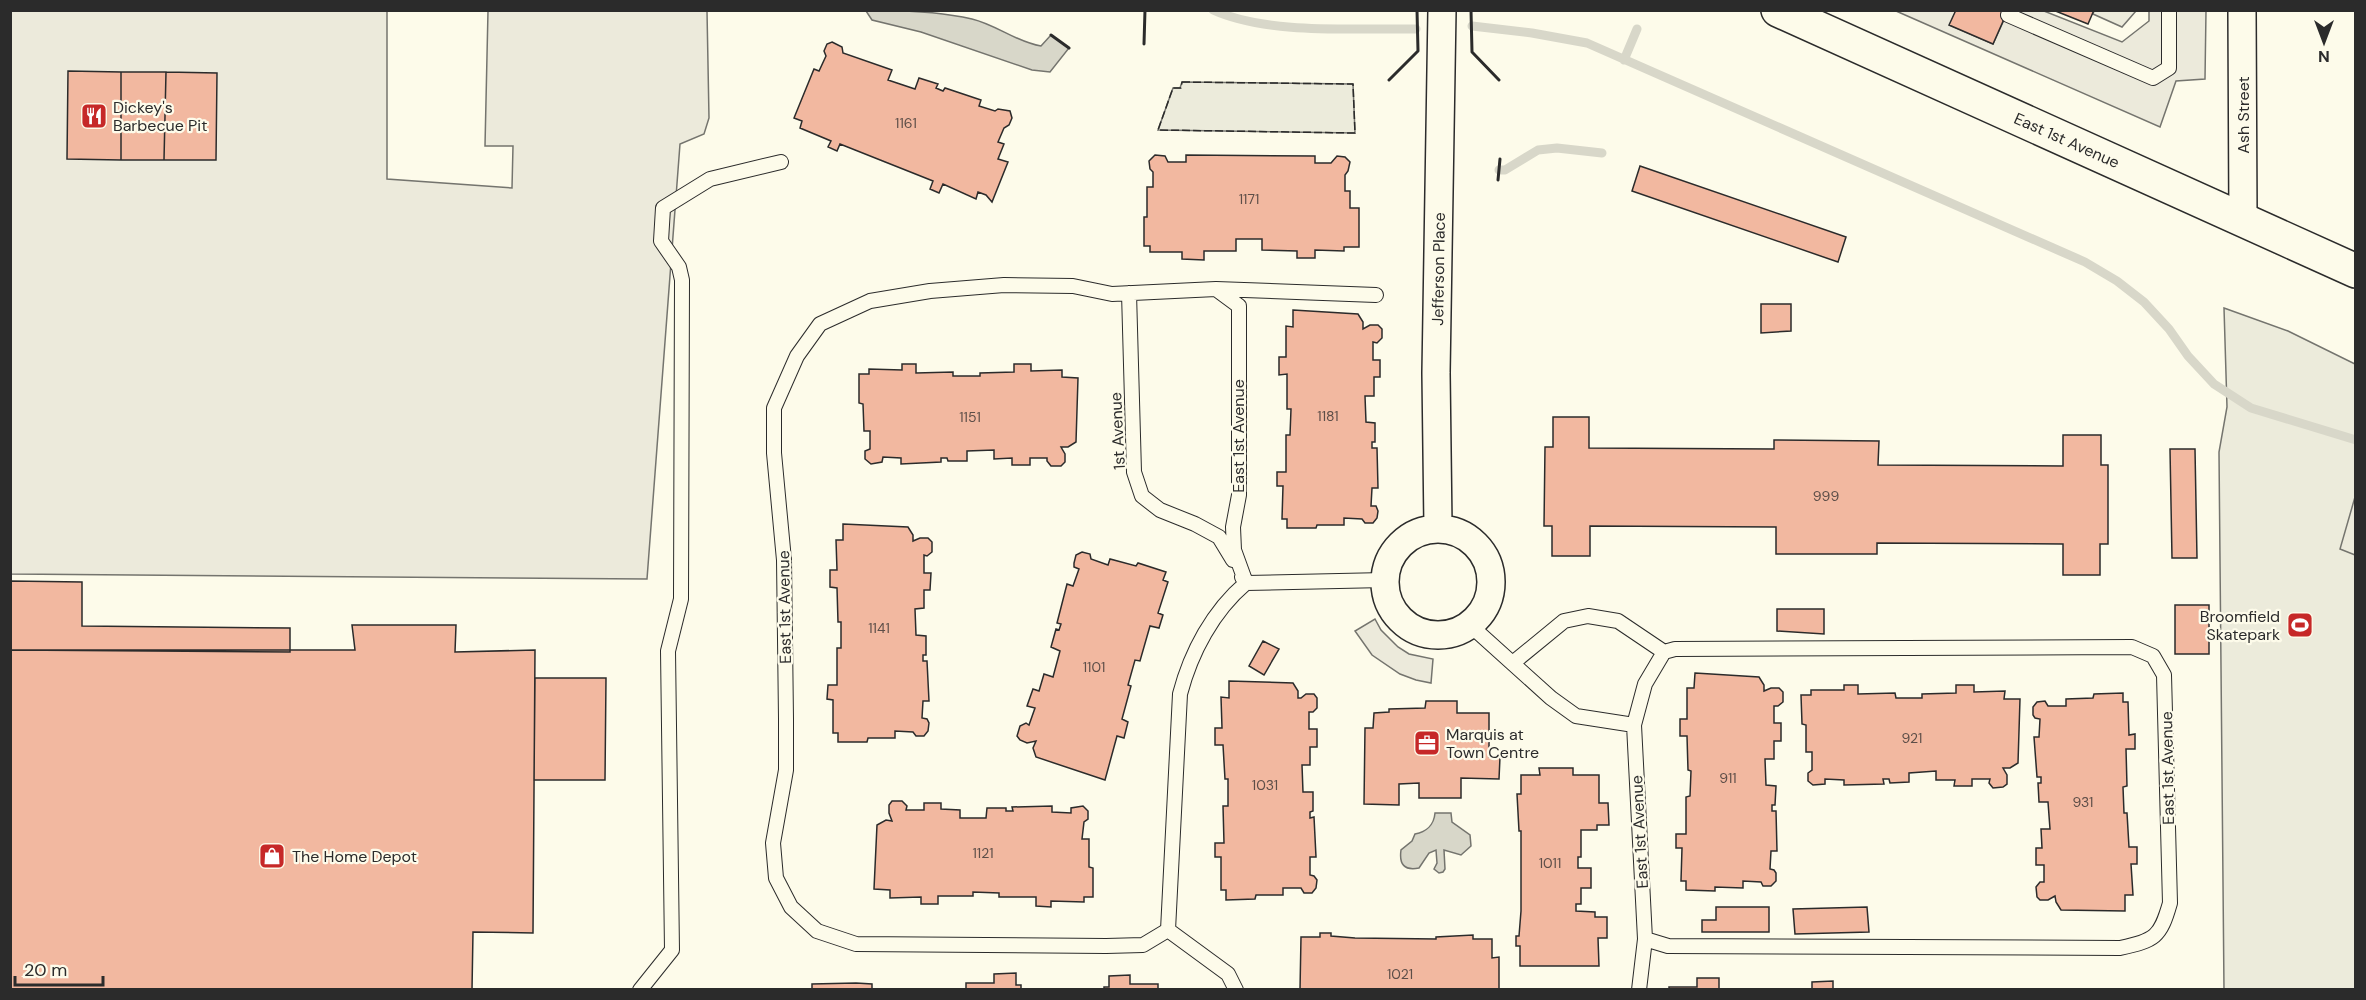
<svg xmlns="http://www.w3.org/2000/svg" width="2366" height="1000" font-family="'DM Sans',sans-serif">
<style>
.green{fill:#ecebdb;stroke:#74746e;stroke-width:1.5}
.parking{fill:#eceadb;stroke:#74746e;stroke-width:1.5}
.water{fill:#d8d7c9;stroke:#74746e;stroke-width:1.5}
.lines{fill:none;stroke-linecap:round;stroke-linejoin:round}
.stream{stroke:#d8d7c9;stroke-width:9}
.building{fill:#f2b8a0;stroke:#2b2b2b;stroke-width:1.5}
.service-casing{stroke:#2b2b2b;stroke-width:16}
.minor-casing{stroke:#2b2b2b;stroke-width:30}
.tertiary-casing{stroke:#2b2b2b;stroke-width:36}
.service{stroke:#fdfbea;stroke-width:14}
.minor{stroke:#fdfbea;stroke-width:27}
.tertiary{stroke:#fdfbea;stroke-width:33}
.fence{stroke:#2b2b2b;stroke-width:1.5;stroke-dasharray:8 3;stroke-linecap:butt}
.wall{stroke:#2b2b2b;stroke-width:3}
.labels{text-anchor:middle;stroke-width:4.5;stroke-linejoin:round;paint-order:stroke}
.number-label{font-size:14px;fill:#5d4e48}
.poi-label{font-size:16px;fill:#2b2b2b;stroke:#fdfbea;text-anchor:start}
.street-label{font-size:16px;fill:#2b2b2b;stroke:#fdfbea}
</style>
<rect width="100%" height="100%" fill="#fdfbea"/>
<path class="green" d="M2094,11V10L2136,11L2122,27L2093,14Z
M1182,82L1353,84L1355,133L1158,130L1173,88H1180Z
M2224,308L2288,331L2355,364L2356,989L2224,990L2219,452L2227,407Z"/>
<path class="parking" d="M11,11H387V179L512,188L513,146H485L488,11H707L709,118L704,134L680,144L647,579L11,574Z
M1896,11H1956L1950,25L1993,44L2008,11H2044L2122,42L2149,21V11H2206L2205,79L2176,81L2160,127Z
M2355,497L2356,555H2355L2340,549Z
M1375,619L1381,630L1398,647L1409,654L1433,659L1431,683L1416,680L1400,674L1372,655L1355,631Z"/>
<path class="water" d="M866,11C902,10 937,11 972,19C997,25 1016,42 1041,46L1051,35L1069,48L1050,72L1032,70L921,32L872,20Z
M1435,813H1451L1452,822L1470,835L1471,846L1461,855L1444,850L1445,869L1443,872L1439,873L1434,869L1437,863L1436,850L1429,853L1419,868C1404,871 1399,864 1401,850L1412,841L1415,834C1426,832 1434,825 1435,813Z"/>
<g class="lines">
<path class="stream" d="M1213,10C1268,35 1355,28 1416,29
M1472,26L1532,33L1587,43L2085,262L2117,281L2144,302L2169,329L2188,356L2214,384L2251,408L2356,440
M1624,60L1637,29
M1499,170H1505L1538,150L1557,148L1602,153"/>
</g>
<path class="building" d="M1956,10H2008L1993,44L1949,25Z
M2053,10H2094L2088,24Z
M832,42L842,47L843,53L892,70L888,80L915,89L919,78L938,84L936,88L943,91L945,88L981,100L979,106L995,111L998,109L1010,111L1012,118L1009,125L1004,128L998,142L1004,144L998,159L1008,162L992,202L986,195L978,192L976,199L943,184L939,193L930,189L933,181L840,144L837,151L828,147L831,141L800,128L802,121L794,118L814,69L819,71L826,56L824,51L827,44Z
M68,71L121,72V160L67,159Z
M121,72H166L164,160H121Z
M166,72L217,73L216,160H164Z
M1155,155L1165,156L1168,162H1186V155L1315,156V163H1331L1337,156L1345,157L1350,162L1348,171L1345,175V191H1350V208H1359V247H1344V251L1315,250V258H1297V251L1262,250V239H1236V251H1204V260L1182,259V252H1150V246H1144V217H1147V187H1153V172L1150,169L1149,161Z
M1640,166L1846,237L1838,262L1632,191Z
M1761,304H1791V331L1761,333Z
M1293,310L1358,314L1363,322V329L1370,325H1378L1382,329V338L1377,343L1373,342V360H1380V377H1374V396H1365L1366,422L1375,423V442H1372V448H1377L1378,488H1372L1371,506H1376L1378,511L1377,518L1373,523H1365L1362,519L1344,518V525H1317L1316,528H1287V519H1282L1283,486H1277V472H1286V435H1290L1291,409H1287V374L1279,375V357H1286V326L1293,327Z
M902,364H916V373L953,372V376H980V373L1014,372V364H1031V371L1062,370V377L1078,378L1076,442L1068,447H1061L1065,454V462L1061,466H1051L1047,461V458H1030V465H1012V458L994,459V450L967,451V461H948L947,458H941V462L901,464V458L883,457L882,462L871,464L865,459V451L870,449V431H864L863,404L859,403V374H869V369L902,370Z
M1553,417H1589V448L1774,449V440L1879,441L1878,465L2063,466V435H2101V465H2108V544H2100V575H2063V544L1877,543V554H1776V527L1590,526V556H1552V526H1544L1545,447H1553Z
M2170,449H2195L2197,558H2172Z
M843,524L908,527L913,535V541L920,538H928L932,542V552L927,556L924,555V573H931L930,590H924V608L915,609L916,635L926,636V655H923V661H927L929,701H923L922,718L927,719L929,723L928,731L924,736H916L913,732L895,731V738H868L867,742H838V733H833V700L827,699L828,685H837V648H841V622H838L837,588L830,587V570H837L836,540H843Z
M1082,552L1090,554L1091,559L1108,565L1110,559L1136,566L1138,563L1166,572L1163,580L1168,582L1158,613L1163,615L1159,628L1150,626L1140,661L1135,660L1128,685L1131,686L1122,719L1128,722L1124,738L1117,736L1105,780L1036,757L1033,748L1036,741L1027,743L1020,740L1017,736L1020,726L1026,723L1029,725L1035,708L1027,706L1033,689L1039,691L1044,674L1053,677L1060,651L1051,647L1056,629L1059,630L1061,624L1057,623L1067,584L1073,586L1079,569L1074,567V563L1076,555Z
M10,581L82,582V626L290,628V652L10,650Z
M2175,605H2209V654H2175Z
M1777,609H1824V634L1777,631Z
M352,625H456L455,652L535,650L533,933L473,932L472,990H10V650H355Z
M1263,641L1279,649L1264,675L1249,666Z
M1695,673L1759,677L1764,685V691L1771,688H1779L1783,692V702L1778,706H1774V723H1781V741H1774V759H1765L1766,785L1776,786L1775,805H1772V811H1776L1777,851H1771L1770,869L1774,870L1776,873V881L1771,886H1763L1761,882L1743,881V888L1715,887V891L1686,890V881H1681L1682,848H1676V834H1686V797L1690,796L1691,771L1688,770L1687,736H1680V719H1687V688H1694Z
M535,678H606L605,780H534Z
M1229,681L1293,683L1298,691V698H1301L1306,694H1314L1317,698V708L1313,712H1309V729H1317V747H1310V765H1302L1303,792H1313V811L1310,812V818L1314,817L1316,857H1310V875L1314,876L1317,880L1316,888L1312,893H1304L1301,888H1283V895H1256L1255,899L1226,900V890H1221V857H1215V843H1224L1223,806H1228V779H1225L1223,745H1215V728H1222L1221,697L1229,698Z
M1844,685H1858V694L1895,693L1896,698H1922V694L1956,693V685H1974V692L2005,691L2004,699H2020L2018,763L2010,768H2003L2007,775V784L2003,787L1993,788L1989,783L1990,779H1972V786H1954L1955,780H1936V771L1909,773V782L1890,783L1889,779H1883L1884,784L1844,785V780L1825,779V784L1813,785L1808,781V773L1812,770V752H1806V725L1802,724L1801,695H1811V690H1844Z
M2123,693V702H2128L2129,735L2135,734V749H2126L2127,786L2123,787L2124,813H2127L2129,847H2137V864H2131L2133,895H2125V911L2061,910L2056,902L2055,896L2048,900H2040L2037,897L2036,887L2040,882H2044V865H2036V848H2042L2041,829H2050L2048,802H2039L2038,783H2041V777H2037L2034,737H2039L2040,719L2035,718L2033,715V707L2037,702L2045,701L2048,706H2066V699L2093,698L2094,694Z
M1426,701H1457V713H1489V757H1500L1499,779L1461,778V798H1419V783L1399,784V805L1364,804L1365,728H1373L1374,713L1389,712V709L1425,708Z
M1539,768H1573V775H1599V803H1608L1609,825H1597V830H1581V857H1578V868H1591V888H1581V904H1576V911L1595,912V917H1607V938H1598L1599,966H1520V946H1516V936H1519L1521,911V831H1519L1517,794H1521V775H1540Z
M892,801H902L907,806L906,810H924V803H941V809L960,810V818H986L987,808H1006V811H1013L1012,807L1052,806V812L1071,813V808L1083,806L1088,811V819L1084,822L1082,839H1089V867L1093,868V897H1084V902L1051,901V907L1036,906V897H999V893L973,892V896H938V904H921V897L890,898V890L874,889L877,825L886,820L892,821L889,813V805Z
M1716,907H1769V932H1702V920H1716Z
M1867,907L1869,932L1795,934L1793,909Z
M1320,933H1331V936L1355,938L1436,939V937L1473,935V939H1492V958L1499,957V990H1300L1301,937H1320Z
M1016,973V985H1021V990H966V983H994V974Z
M1130,975V984H1158V990H1104V987H1109V976Z
M1697,978H1719V990H1669V987H1697Z
M1833,981V990H1812V982Z
M856,983L872,984V989L900,990H759L812,989V984Z"/>
<g class="lines">
<defs>
<path id="service" d="M2008,15L2153,78L2169,68V10
M1216,289L1376,295
M1129,293L1134,472L1142,496L1160,510L1195,524L1219,537L1233,560
M1242,577L1246,583L1385,580
M1470,625L1551,698L1576,716L1634,725
M1514,662L1564,621L1588,616L1618,621L1664,652
M1168,930L1180,694C1191,652 1213,611 1246,583L1234,550L1233,527L1239,495V306L1216,289L1112,294L1073,286L1004,285L930,291L870,301L820,324L797,356L774,408V453L784,560L786,719V770L773,843L776,878L791,907L817,931L856,944L1106,946L1143,945L1168,930L1228,974L1236,990
M640,990L672,950L668,651L681,599L682,280L679,267L661,241L663,208L710,179L781,162
M1639,990L1645,939L1634,725L1645,684L1664,652L1675,649L2132,647L2153,656L2164,675L2170,903C2160,938 2155,940 2120,948L1668,946L1645,939"/>
<path id="minor" d="M2242,10L2243,220
M1438,527L1436,373L1442,10
M1385 582a53 53 0 1 1 106 0a53 53 0 1 1-106 0Z"/>
<path id="tertiary" d="M1778,10L2356,271"/>
</defs>
<use href="#service" class="service-casing"/>
<use href="#minor" class="minor-casing"/>
<use href="#tertiary" class="tertiary-casing"/>
<use href="#service" class="service"/>
<use href="#minor" class="minor"/>
<use href="#tertiary" class="tertiary"/>
<path class="fence" d="M1182,82L1353,84L1355,133L1158,130L1173,88H1181Z"/>
<path class="wall" d="M1471,10L1472,52L1499,80
M1051,35L1069,48
M1144,44L1145,10
M1389,80L1418,51L1417,10
M1498,180L1500,159"/>
</g>
<defs>
<symbol id="restaurant-square" viewBox="-11 -11 22 22"><rect x="-9" y="-9" width="18" height="18" rx="4" fill="#c62828" stroke="#fdfbea"/><path d="M-5-6h1v4h1v-4h1v4h1v-4h1v5L-1.5 .5V6h-2V.5L-5-1ZM5-6V6H3V1.5H1.5Q1.5-4 5-6Z" fill="#fff"/></symbol>
<symbol id="stadium-square" viewBox="-11 -11 22 22"><rect x="-9" y="-9" width="18" height="18" rx="4" fill="#c62828" stroke="#fdfbea"/><path d="M0-5a6.5 5 0 1 0 0 10a6.5 5 0 1 0 0-10ZM-3.5-1.8h7v3.6h-7Z" fill="#fff"/></symbol>
<symbol id="office-square" viewBox="-11 -11 22 22"><rect x="-9" y="-9" width="18" height="18" rx="4" fill="#c62828" stroke="#fdfbea"/><path d="M-6-3h4V-5.5h4V-3h4V5H-6ZM-1-4.5V-3h2v-1.5ZM-6 0V1H6V0Z" fill="#fff"/></symbol>
<symbol id="shop-square" viewBox="-11 -11 22 22"><rect x="-9" y="-9" width="18" height="18" rx="4" fill="#c62828" stroke="#fdfbea"/><path d="M-5-2.5h2.3a2.7 3.5 0 0 1 5.4 0H5L5.5 6h-11ZM-1.5-2.5h3a1.5 2.3 0 0 0-3 0Z" fill="#fff"/></symbol>
</defs>
<g fill-rule="evenodd">
<use href="#restaurant-square" x="79" y="101" width="30" height="30"/>
<use href="#stadium-square" x="2285" y="610" width="30" height="30"/>
<use href="#office-square" x="1412" y="728" width="30" height="30"/>
<use href="#shop-square" x="257" y="841" width="30" height="30"/>
</g>
<g class="labels">
<g class="number-label">
<text x="906" y="128">1161</text>
<text x="1249" y="204">1171</text>
<text x="1328" y="421">1181</text>
<text x="970" y="422">1151</text>
<text x="1826" y="501">999</text>
<text x="879" y="633">1141</text>
<text x="1094" y="672">1101</text>
<text x="1912" y="743">921</text>
<text x="1728" y="783">911</text>
<text x="1265" y="790">1031</text>
<text x="2083" y="807">931</text>
<text x="983" y="858">1121</text>
<text x="1550" y="868">1011</text>
<text x="1400" y="979">1021</text>
</g>
<g class="poi-label">
<text x="113" y="113">Dickey's<tspan x="113" dy="18">Barbecue Pit</tspan></text>
<text x="2280" y="622" text-anchor="end">Broomfield<tspan x="2280" dy="18">Skatepark</tspan></text>
<text x="1446" y="740">Marquis at<tspan x="1446" dy="18">Town Centre</tspan></text>
<text x="292" y="862">The Home Depot</text>
</g>
<g class="street-label">
<text transform="translate(2243 115) rotate(-90)" y="6">Ash Street</text>
<text transform="translate(2067 140) rotate(24)" y="6">East 1st Avenue</text>
<text transform="translate(1438 269) rotate(-89)" y="6">Jefferson Place</text>
<text transform="translate(1117 431) rotate(-93)" y="6">1st Avenue</text>
<text transform="translate(1238 436) rotate(-90)" y="6">East 1st Avenue</text>
<text transform="translate(784 607) rotate(-91)" y="6">East 1st Avenue</text>
<text transform="translate(2167 768) rotate(-91)" y="6">East 1st Avenue</text>
<text transform="translate(1639 832) rotate(-93)" y="6">East 1st Avenue</text>
</g>
</g>
<rect width="2366" height="1000" fill="none" stroke="#2b2b2b" stroke-width="24"/>
<g transform="translate(2324 42) rotate(180)" stroke="#fdfbea" stroke-width="4.5" paint-order="stroke">
<path d="M0-4.5L10 22L0 15L-10 22Z" fill="#2b2b2b"/>
<text y="-9" font-size="16" font-weight="bold" text-anchor="middle" fill="#2b2b2b">N</text>
</g>
<path d="M15 976v9h88v-9" fill="none" stroke="#2b2b2b" stroke-width="3"/>
<text x="24" y="976" font-size="18" fill="#2b2b2b" stroke="#fdfbea" stroke-width="4.5" paint-order="stroke">20 m</text>
</svg>
